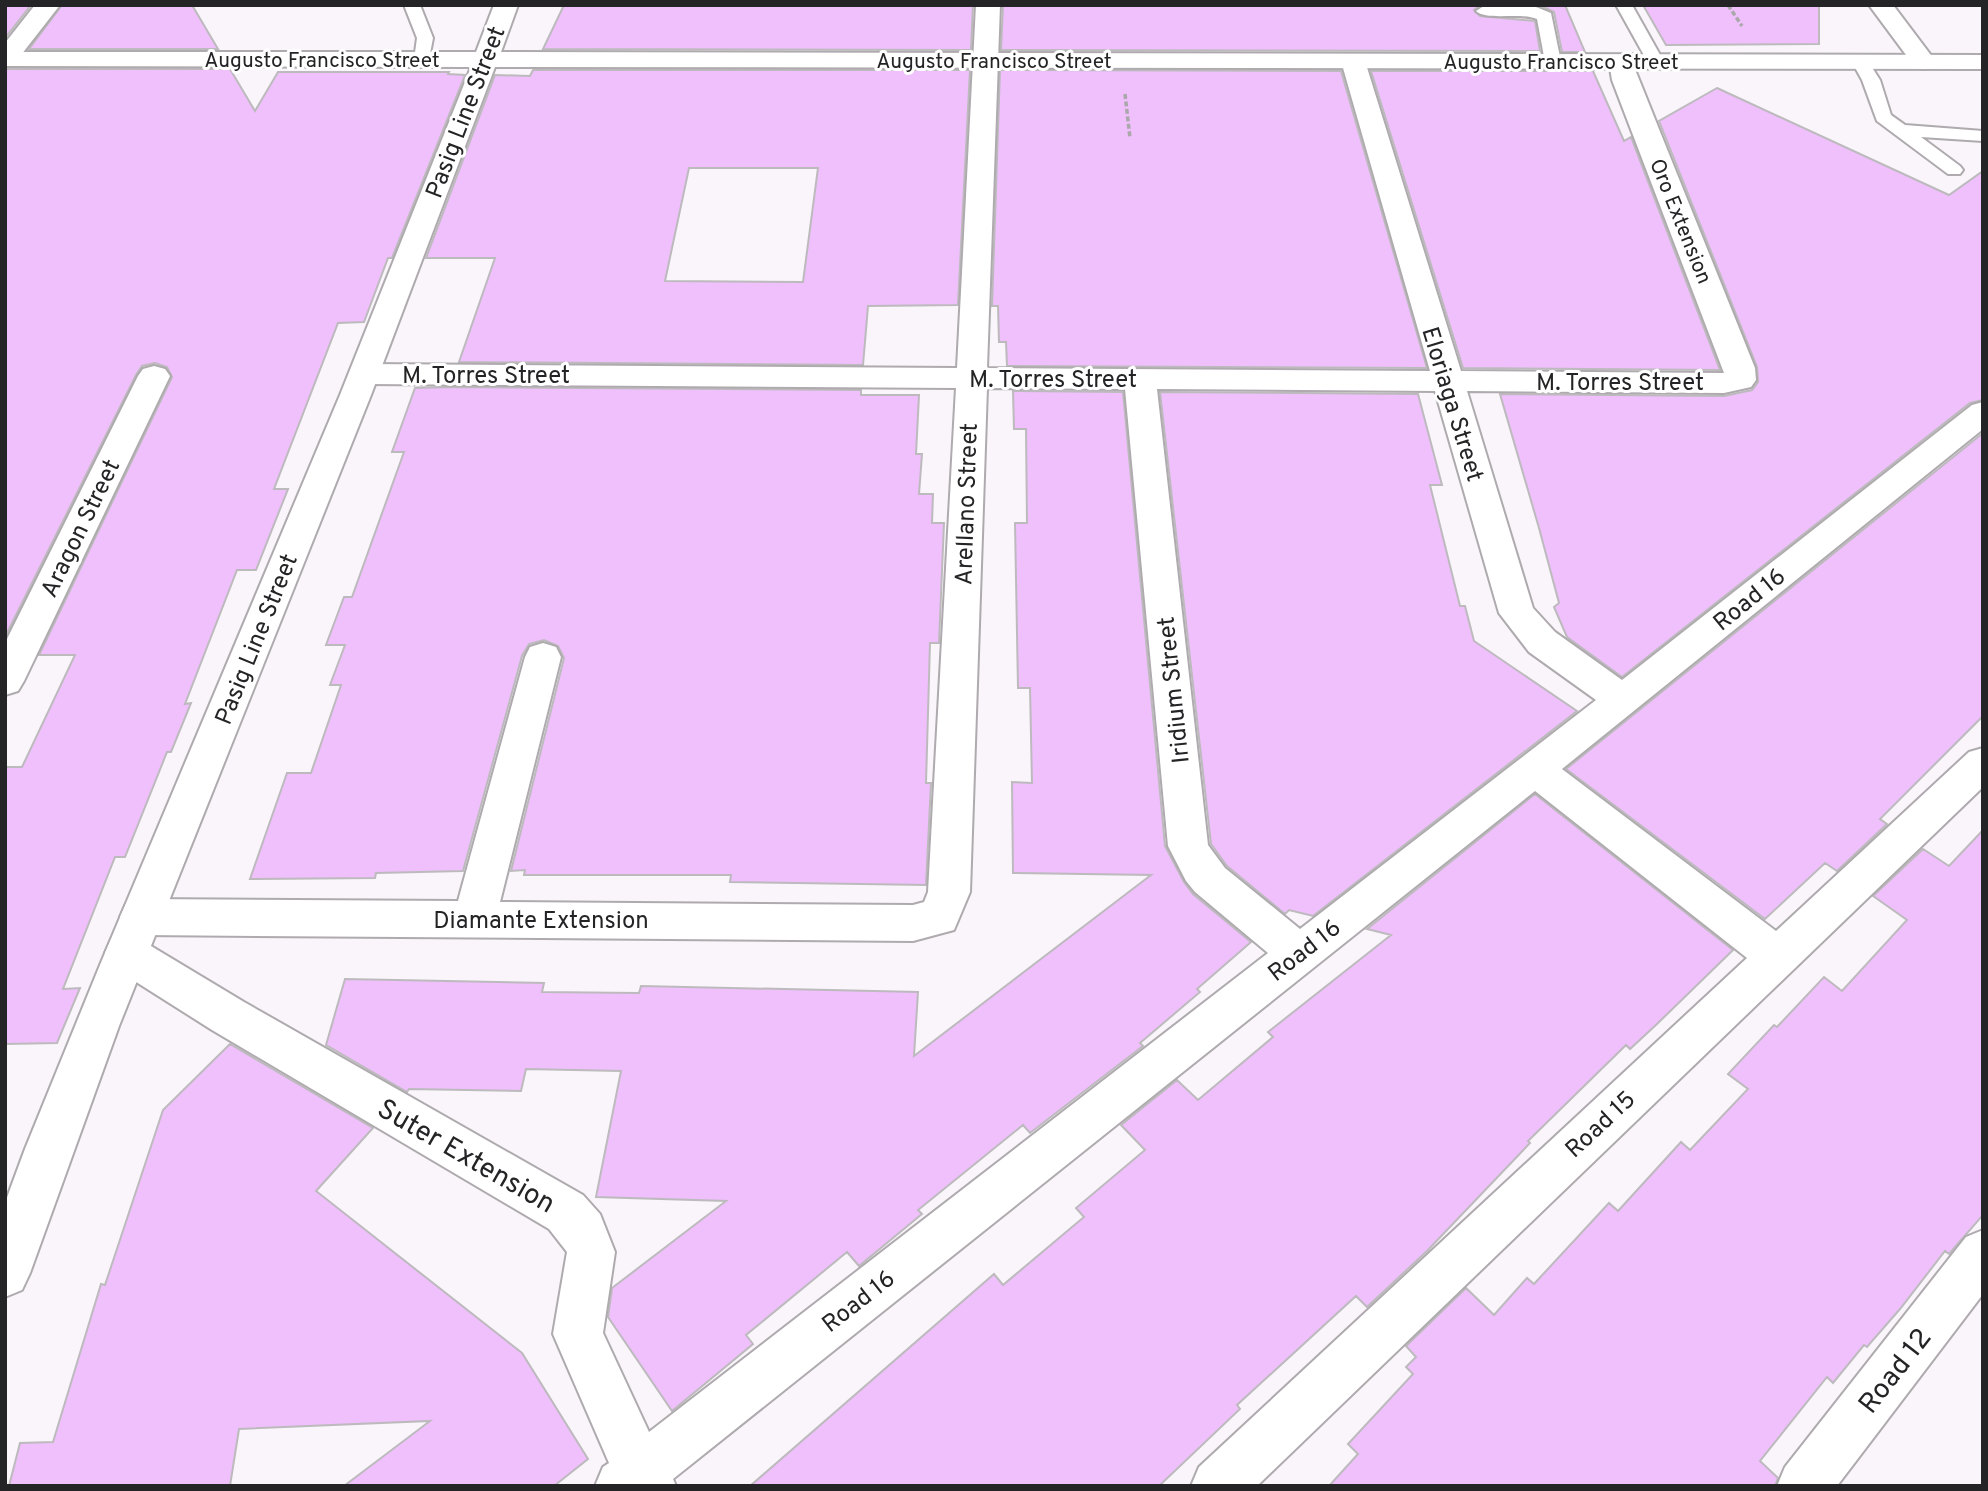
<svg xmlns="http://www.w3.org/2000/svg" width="1988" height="1491" font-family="Overpass,sans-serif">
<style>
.building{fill:#efc0fc;stroke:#bdbabe;stroke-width:2;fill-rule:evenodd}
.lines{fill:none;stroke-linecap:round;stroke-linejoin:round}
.lane-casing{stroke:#aeaaae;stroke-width:4}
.street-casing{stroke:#aeaaae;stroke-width:4}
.secondary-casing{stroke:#aeaaae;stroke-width:4}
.path{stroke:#aba8ac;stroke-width:3.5;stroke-dasharray:5 2.5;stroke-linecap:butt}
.lane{fill:#fff;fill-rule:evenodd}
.street{fill:#fff;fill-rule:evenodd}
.secondary{fill:#fff;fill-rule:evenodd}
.labels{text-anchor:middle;stroke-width:6;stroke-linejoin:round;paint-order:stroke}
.far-street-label{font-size:21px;fill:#242325;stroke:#fff}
.street-label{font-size:24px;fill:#242325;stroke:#fff}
.near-street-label{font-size:28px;fill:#242325;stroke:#fff}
</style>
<rect width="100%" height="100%" fill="#f9f5fa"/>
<path class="building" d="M5,5H31L5,38Z
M62,5H192L218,49H29Z
M564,5H973L971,50L543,49Z
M1003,5H1480L1474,10L1480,16L1535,21L1540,51L1001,50Z
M1539,5H1565L1585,52H1562L1554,12Z
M1643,5H1819V44L1666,45Z
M5,69H230L255,111L278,72H449L448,74L465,75L392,258H388L364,322L338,323L274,489H288L256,570H237L185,704L191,703L171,752H167L125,857H115L63,989L80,988L57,1043L5,1044V767H22L75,655H39L172,377L167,367L155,363L142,366L136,375L5,637Z
M533,70H970L958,305L868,306L863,365L459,362L495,258H426L495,75L530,76ZM689,168H818L803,282L665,281Z
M1000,70L1341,71L1427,368L1007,366L1006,342H999L998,306H992Z
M1371,71H1593L1624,141L1631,137L1720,370L1463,368Z
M1717,88L1949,195L1983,171V400L1970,403L1622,677L1567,637L1554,607L1559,603L1539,528L1500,394L1724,396L1752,390L1758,382L1757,367L1659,121Z
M451,387L861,390V395H919L916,454H922L919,494H933L932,523H944L939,643H930L926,783H931L926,885L730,882L731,875H524L525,870L511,871L564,658L558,646L544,640L529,644L522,656L463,871L376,873L375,878L250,879L287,773H311L341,685H330L345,645H326L344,597H352L404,452H392L415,388Z
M1013,391L1123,392L1165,846L1184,882L1193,894L1251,942L1197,989L1200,992L1140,1043L1143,1046L1030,1133L1023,1125L918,1210L922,1214L859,1266L847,1252L746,1335L753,1344L672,1411L608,1317L612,1288L726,1201L596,1197L621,1071L526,1069L521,1091L409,1089L407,1092L326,1045L345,979L544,983L542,992L639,993L641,986L918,992L914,1056L1151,875L1013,873L1012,782L1032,783L1030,688H1018L1015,523H1027L1026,429H1014Z
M1160,392L1418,394L1442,485H1430L1460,606H1465L1474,641L1577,711L1313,916L1289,910L1285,914L1227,866L1211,844Z
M1983,433V716L1880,819L1887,824L1837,871L1825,863L1765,919L1566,769Z
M1535,794L1733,950L1657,1024L1630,1049L1626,1045L1528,1141L1530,1143L1427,1251L1367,1307L1356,1296L1237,1405L1240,1409L1159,1486H750L994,1274L1003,1285L1084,1217L1076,1208L1145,1150L1121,1125L1177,1080L1198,1100L1273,1037L1268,1032L1391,935L1367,929Z
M1983,830V1215L1949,1254L1945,1251L1900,1309L1867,1347L1864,1345L1833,1383L1827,1377L1760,1461L1778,1478L1775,1486H1329L1358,1454L1348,1444L1413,1374L1406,1367L1416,1357L1406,1346L1466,1288L1494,1315L1527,1278L1534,1284L1609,1203L1618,1211L1681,1142L1690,1150L1748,1089L1728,1074L1774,1025L1777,1027L1824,977L1842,991L1907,920L1873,896L1923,849L1949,866Z
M230,1044L373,1128L316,1191L522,1353L588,1459L554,1486H344L430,1421L239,1429L230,1486H9L20,1443L53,1442L101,1284L105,1285L163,1110Z"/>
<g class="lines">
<defs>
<path id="lane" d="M404,5H420L433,38L428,64L422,65L414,60L417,38Z
M1503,5H1531L1551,13L1561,62L1559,66L1553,67L1545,62L1537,19C1520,12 1486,21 1476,11L1484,6Z
M1616,5H1632L1664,62L1662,66H1650Z
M1860,57L1866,58L1880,80L1891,115L1905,125L1983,131V141L1921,137L1960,166L1963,170L1960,174H1948L1877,121L1862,80L1852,62Z"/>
<path id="street" d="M35,5H60L14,64L5,66V43Z
M976,5H1000L987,368L1430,371L1341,61L1344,56L1353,54L1362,56L1365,61L1461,371L1724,373L1612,80L1609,62L1612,57L1621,55L1630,57L1755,368L1756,380L1751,387L1724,393L1467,391L1533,608L1555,632L1622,680L1972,405L1983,402V429L1562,769L1776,931L1969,752L1983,748V787L1257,1486H1191L1199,1467L1747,958L1535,791L673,1479L676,1486H595L603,1467L609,1463L553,1334L567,1252L549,1229L212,1030L111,966L105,953L111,940L126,934L141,940L244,1002L583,1195L600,1214L615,1252L603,1333L649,1432L1268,953L1195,892L1186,881L1168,846L1125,389L987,388L970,892L954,930L913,941L141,935L126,930L120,917L126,904L141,899L458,901L525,657L530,647L543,643L556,647L561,657L500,902L913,905L924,902L928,892L956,388L365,384L354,381L349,374L354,367L365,364L957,368ZM1157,389L1435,391L1499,613L1529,652L1596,700L1300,929L1225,868L1208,845Z
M1869,5H1893L1936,62L1933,67L1924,69L1915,67Z
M154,366L165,369L170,376L24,681L18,691L5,695V643L138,376L143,369Z
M1983,1230V1294L1837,1486H1777L1785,1467L1966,1237Z"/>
<path id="secondary" d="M494,5H518L501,52L1983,55V69L495,67L371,395L119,1026L30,1273L22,1290L5,1297V1203L25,1149L100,965L340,395L471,67L5,66V52H476Z"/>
</defs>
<use href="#lane" class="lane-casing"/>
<use href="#street" class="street-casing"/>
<use href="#secondary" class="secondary-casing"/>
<path class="path" d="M1728,5L1742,26
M1125,94L1130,138"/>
<use href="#lane" class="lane"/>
<use href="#street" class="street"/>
<use href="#secondary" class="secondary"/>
</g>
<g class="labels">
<g class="far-street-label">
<text x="322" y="67">Augusto Francisco Street</text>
<text x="994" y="68">Augusto Francisco Street</text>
<text x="1561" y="69">Augusto Francisco Street</text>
<text transform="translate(1681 221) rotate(68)" y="7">Oro Extension</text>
</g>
<g class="street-label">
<text transform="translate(465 112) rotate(-69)" y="8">Pasig Line Street</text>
<text x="486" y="383">M. Torres Street</text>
<text x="1053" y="387">M. Torres Street</text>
<text x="1620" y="390">M. Torres Street</text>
<text transform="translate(1453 404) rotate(73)" y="8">Eloriaga Street</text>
<text transform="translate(966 504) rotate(-88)" y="8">Arellano Street</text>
<text transform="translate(80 528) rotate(-64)" y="8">Aragon Street</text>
<text transform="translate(1749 599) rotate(-39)" y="8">Road 16</text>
<text transform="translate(256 639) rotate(-68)" y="8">Pasig Line Street</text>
<text transform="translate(1173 690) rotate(-96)" y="8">Iridium Street</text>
<text x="541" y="928">Diamante Extension</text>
<text transform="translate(1304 950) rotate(-38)" y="8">Road 16</text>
<text transform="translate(1600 1124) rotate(-43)" y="8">Road 15</text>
<text transform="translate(858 1301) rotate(-38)" y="8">Road 16</text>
</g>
<g class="near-street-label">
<text transform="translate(467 1155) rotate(30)" y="10">Suter Extension</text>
<text transform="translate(1894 1370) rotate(-52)" y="10">Road 12</text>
</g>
</g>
<rect width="1988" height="1491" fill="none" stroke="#242325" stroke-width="14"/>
</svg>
